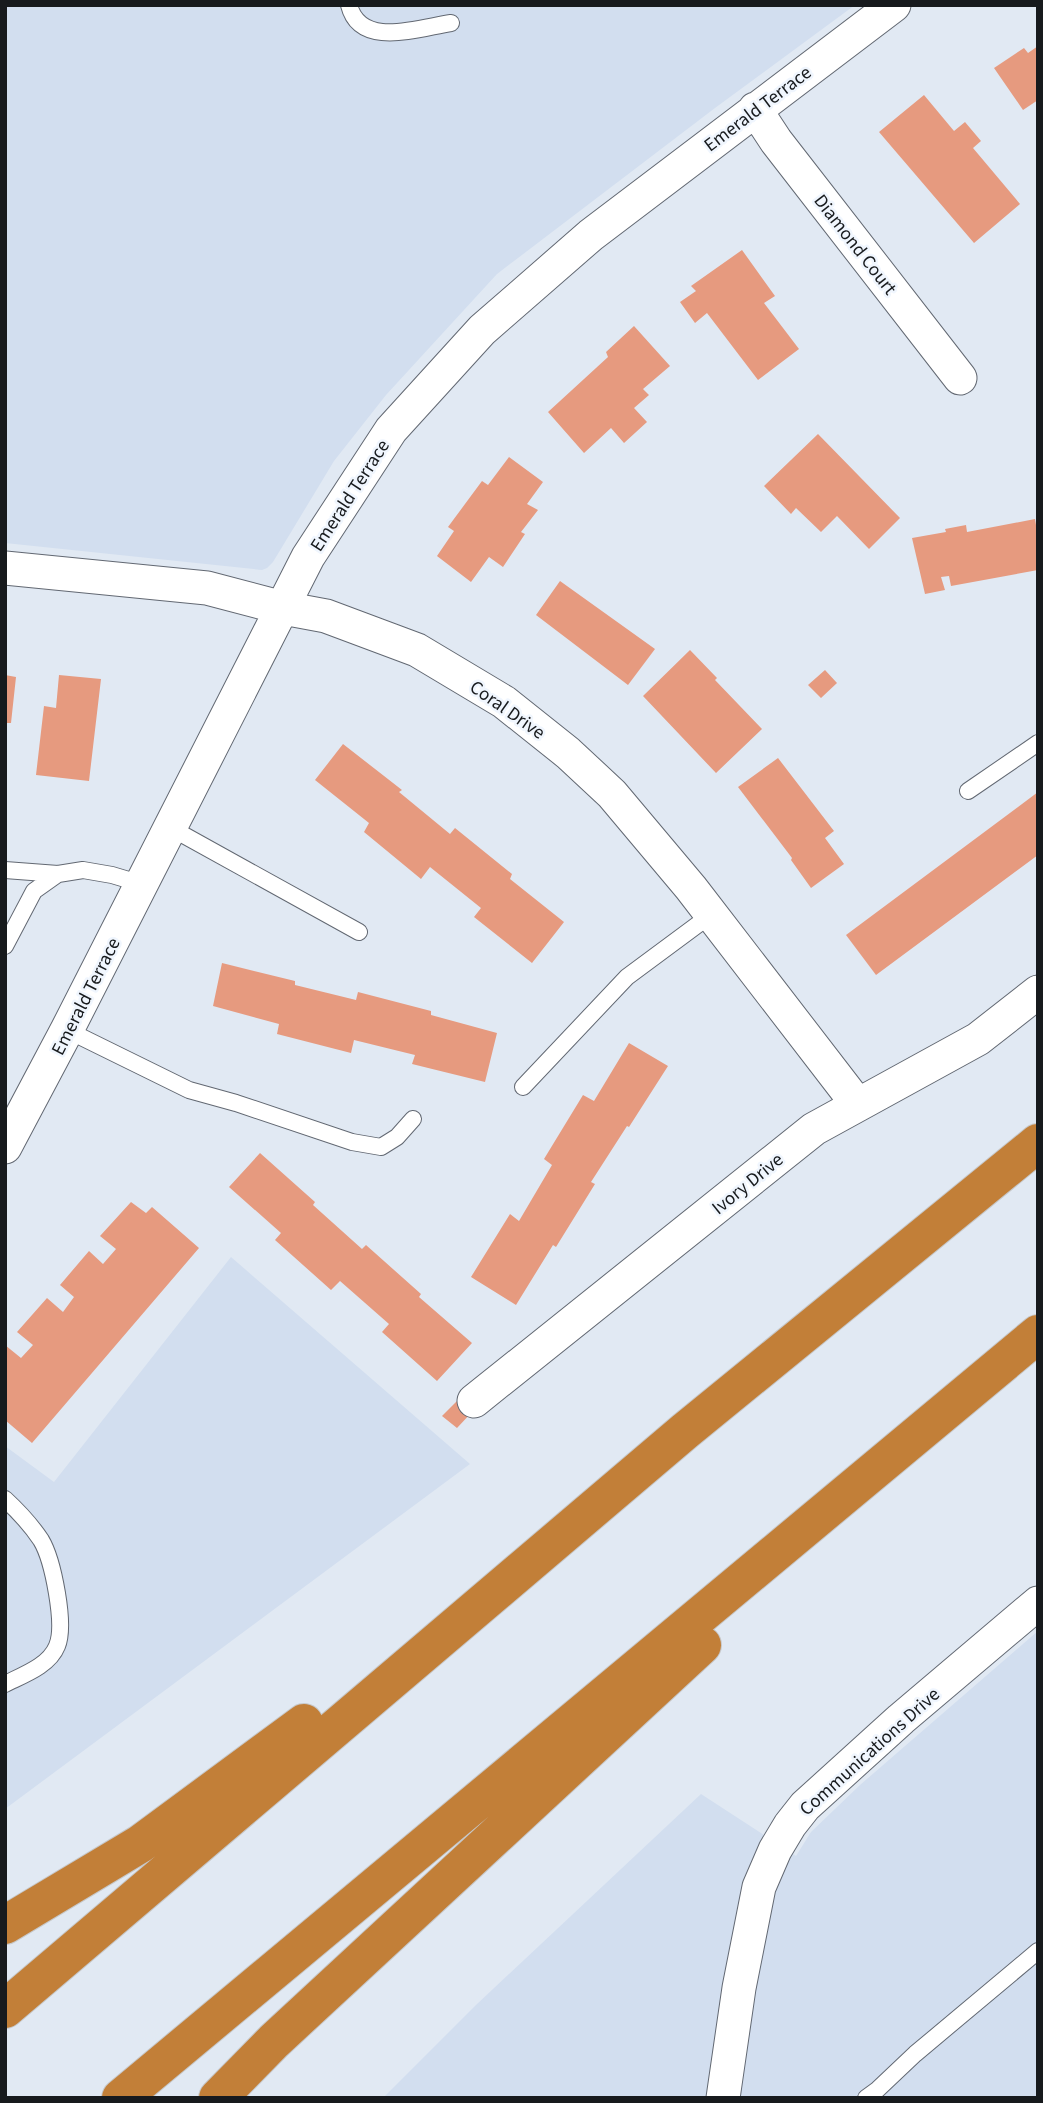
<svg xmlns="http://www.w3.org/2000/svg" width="1043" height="2103" font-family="'Source Sans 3',sans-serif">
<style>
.built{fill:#d2deef}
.building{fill:#e69a7f}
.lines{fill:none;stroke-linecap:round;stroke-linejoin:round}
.service-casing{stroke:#626872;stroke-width:18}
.minor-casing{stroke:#626872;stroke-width:35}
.motorway-casing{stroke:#c7c8c9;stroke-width:40}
.service{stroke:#fff;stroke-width:16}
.minor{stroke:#fff;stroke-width:33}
.motorway{stroke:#c27f38;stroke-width:38}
.labels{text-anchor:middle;stroke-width:5;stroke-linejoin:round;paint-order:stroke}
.street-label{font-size:19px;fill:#171a1d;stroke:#f0f6fe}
</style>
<rect width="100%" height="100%" fill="#e1e9f3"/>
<path class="built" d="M5,5H855L715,108L497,274L386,395L334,461L273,562L267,568L262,570L5,543Z
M231,1257L470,1464L5,1809V1446L54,1482Z
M1038,1631V2098H383L476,2005L701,1794L796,1856L811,1832L860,1785Z"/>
<path class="building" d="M1038,46V100L1023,110L994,68L1024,48L1028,53Z
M924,95L954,131L965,122L981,141L973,148L1020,204L974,243L879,132Z
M742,250L775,296L764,303L799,349L758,380L707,313L695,323L680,302L696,291L691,286Z
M634,326L670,366L643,389L649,395L634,408L647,422L624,443L611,428L584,453L548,412L608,357L606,352Z
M818,434L900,518L869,549L837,516L821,532L796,508L791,514L764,486Z
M509,457L543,482L527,504L538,510L521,532L525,534L503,567L489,557L471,582L437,556L454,531L448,527L482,481L488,485Z
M1035,519L1038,537V570L951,586L949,576L941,577L945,590L925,594L912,538L946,532L945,529L966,525L967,532Z
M560,581L655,649L628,685L536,615Z
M690,650L717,678L715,680L762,729L716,773L643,696Z
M825,670L837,683L821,698L808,685Z
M5,675L16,677L11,723H5Z
M59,675L101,679L89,781L36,775L44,706L56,708Z
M343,744L402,790L399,792L450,834L455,828L512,874L510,879L564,922L532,963L474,917L481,908L430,867L421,879L364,832L369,823L315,780Z
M778,758L834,831L825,838L844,864L811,888L791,860L792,858L738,787Z
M1038,792V855L876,975L846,935Z
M222,963L295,981V985L356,1000L358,992L431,1011V1015L497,1033L485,1082L412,1064L415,1055L354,1040L351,1053L277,1034L279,1024L213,1006Z
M629,1043L668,1066L629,1127L627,1126L591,1182L595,1184L556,1247L553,1245L516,1305L471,1277L510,1214L519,1221L552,1165L544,1159L583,1095L594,1101Z
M260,1153L315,1202L313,1205L362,1249L366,1245L421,1294L419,1297L472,1343L437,1381L382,1332L389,1324L340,1281L331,1290L275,1240L281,1233L229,1187Z
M131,1202L146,1213L152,1207L199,1248L32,1443L5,1420V1345L21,1358L33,1345L17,1332L47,1298L63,1312L74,1297L60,1285L89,1251L103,1264L116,1249L100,1236Z
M459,1399L472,1412L457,1428L442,1416Z"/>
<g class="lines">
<defs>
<path id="service" d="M349,5C360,49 418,28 451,23
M968,791L1038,743
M171,828L359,932
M5,870L58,874L83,870L112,875L142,884
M5,946L34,891L58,874
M67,1030L189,1090L236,1103L352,1142L381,1147L397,1137L413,1119
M523,1087L627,977L712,914
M5,1499C18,1511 31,1525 41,1540C53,1560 66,1625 57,1646C49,1666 23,1675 5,1684
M866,2098L877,2090L915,2054L1038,1951"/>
<path id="minor" d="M755,109L776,141L960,378
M5,568L207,588L283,608L326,616L417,650L504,702L568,753L612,794L691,888L858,1105
M5,1147L67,1030L308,557L391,430L482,330L591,235L894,5
M474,1401L814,1129L978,1039L1038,992
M723,2098L739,1988L759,1887L775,1850L790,1825L805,1806L901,1719L1038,1603"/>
<path id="motorway" d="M5,1925L140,1844L304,1723
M5,2009L685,1431L1038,1143
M121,2098L1038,1334
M218,2098L274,2041L702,1645"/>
</defs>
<use href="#service" class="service-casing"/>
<use href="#minor" class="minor-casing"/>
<use href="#motorway" class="motorway-casing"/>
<use href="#service" class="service"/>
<use href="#minor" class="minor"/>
<use href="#motorway" class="motorway"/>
</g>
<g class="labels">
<g class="street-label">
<text transform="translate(757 108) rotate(-37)" y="7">Emerald Terrace</text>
<text transform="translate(856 244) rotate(52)" y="7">Diamond Court</text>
<text transform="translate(349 495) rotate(-57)" y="7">Emerald Terrace</text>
<text transform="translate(508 709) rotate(35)" y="7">Coral Drive</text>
<text transform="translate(85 996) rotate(-63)" y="7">Emerald Terrace</text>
<text transform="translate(747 1183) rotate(-39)" y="7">Ivory Drive</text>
<text transform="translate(869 1751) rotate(-42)" y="7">Communications Drive</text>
</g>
</g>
<rect width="1043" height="2103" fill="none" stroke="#171a1d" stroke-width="14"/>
</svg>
